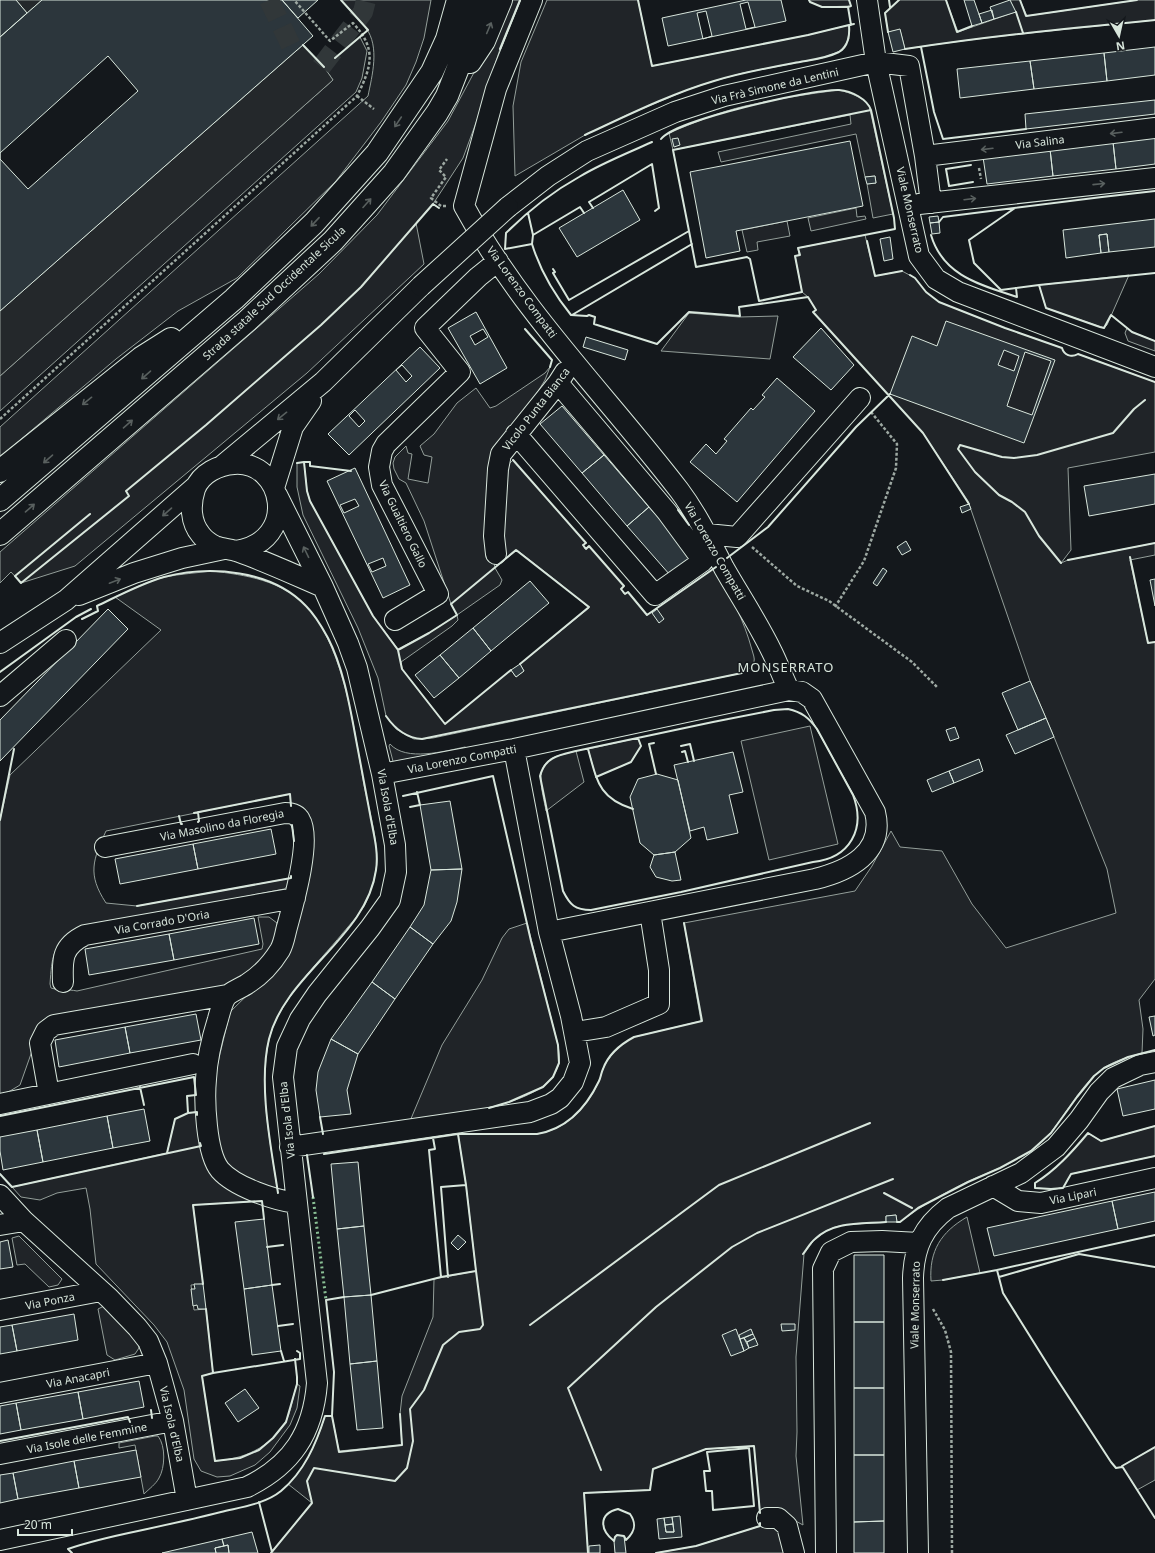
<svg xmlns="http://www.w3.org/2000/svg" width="1155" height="1553" font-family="'Noto Sans',sans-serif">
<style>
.green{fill:#202428;stroke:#939e99}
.parking{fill:#24282b;stroke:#939e99}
.building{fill:#2c363c;stroke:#d8e6dc;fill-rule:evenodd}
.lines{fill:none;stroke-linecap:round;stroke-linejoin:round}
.minor-tunnel{stroke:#313739;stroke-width:20;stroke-dasharray:20 10;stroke-linecap:butt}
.minor-casing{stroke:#d8e6dc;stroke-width:22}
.major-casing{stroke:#d8e6dc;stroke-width:24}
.path{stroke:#9da8a2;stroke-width:2.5;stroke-dasharray:3 2;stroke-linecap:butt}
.minor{stroke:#14181c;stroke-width:20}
.major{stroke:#14181c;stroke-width:22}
.minor-bridge-casing{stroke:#d8e6dc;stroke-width:22;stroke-linecap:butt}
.minor-bridge{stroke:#14181c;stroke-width:20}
.hedge{stroke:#8ac095;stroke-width:3;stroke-dasharray:2 3;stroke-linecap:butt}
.wall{stroke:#d8e6dc;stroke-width:2}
.oneway{stroke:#59605f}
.labels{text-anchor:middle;stroke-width:3;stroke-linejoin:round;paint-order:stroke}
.street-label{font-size:11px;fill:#d8e6dc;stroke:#14181c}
.quarter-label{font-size:13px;letter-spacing:1px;fill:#d8e6dc;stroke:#14181c}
</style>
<rect width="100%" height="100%" fill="#14181c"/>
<path class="green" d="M341,0H431L424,38L416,62L406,85L381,122L336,181L237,278L178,311L116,359L0,457V427L368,96C372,76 380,47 366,28C359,18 350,9 341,0Z
M511,0H520L500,49L477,120L463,158L433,204L416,223L424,264L307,373L75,566L21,583L11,572L0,583V552L319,274L377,215L448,121L507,11Z
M547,0H638L652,66L808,35L849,25V39L842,49L838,52L822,58L743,73L714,81L692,88L627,115L585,135L515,176L513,106L521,62Z
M809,0H849L851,6L822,7L810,2Z
M899,0H946L958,32L1015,12L1010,0H1020L1027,16L1137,0H1155V20C1072,29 988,36 905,49L900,30L888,32L885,13Z
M360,37L367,51L362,78L356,92L0,411V376L333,80L324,67Z
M839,90C851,93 861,97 869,105L893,214L873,218L867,184L876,183L875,176L865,177L856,134L721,162L718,152L851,124L850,115L673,150L669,133C693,123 719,112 745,106C776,99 807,94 839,90Z
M856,208L857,217L865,216L866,219L811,231L808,218Z
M787,221L790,236L757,242L758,250L747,252L742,230Z
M865,235L875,276L902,271L915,278L926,292L939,302L1005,328L1062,348C1064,355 1071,358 1078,354L1155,382V452L1068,468L1071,550L1061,563L1068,560L1155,543V555L1130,560L1148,643L1155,642V979L1139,1000L1143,1029L1142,1053C1129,1057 1113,1061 1102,1069C1073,1091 1061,1130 1031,1151C1011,1165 988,1172 967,1182C944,1193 921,1206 900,1222H897L896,1215L886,1216V1222L844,1225L835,1227L826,1231L814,1240L804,1254L796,1357L797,1432L796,1456L803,1525L783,1514L760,1515L754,1446L706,1449L653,1469L650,1490L584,1493L588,1553H271L312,1503L288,1484C307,1466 317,1441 325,1416H332L339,1451L402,1445L400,1414L402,1396L433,1317L434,1279L476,1271L466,1185L458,1134H537C567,1129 587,1108 599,1081C601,1077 601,1073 603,1069C609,1055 621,1044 634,1037L701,1021L684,923L855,891L872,866L891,831L900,847L942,851L972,904L1006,948L1116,913L1107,869L1054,737L1030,681L968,501L923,433L813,312L816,310L808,297L802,292L795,256L799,255L798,248Z
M1129,275L1107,325L1104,328L1046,308L1039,285Z
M689,313L739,317L778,316L770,359L661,351Z
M1127,328L1132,332L1155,341V351L1128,341L1125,333Z
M550,367L545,380L529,406L503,436L491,548L495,568L502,580L500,585L457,615L458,620L452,626L401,662L402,669L445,724L511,670L516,677L524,671L520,664L589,608L558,582L517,550L506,559L500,543L506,467L513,460L586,543L583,545L585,549L589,546L624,586L621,589L624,594L628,592L647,615L716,567C730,594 744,620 752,650C753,654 755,658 754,662C752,668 747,670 742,673L433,738L422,739H414L406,735L396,729L386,716L378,678L358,628L303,515L297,487V463L304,462L307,491L310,501L373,616L398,649L429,633L457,615L451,604L424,521L406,483L399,479L394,469L393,463L395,457L406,446L408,453L412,454L408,479L428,483L432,457L424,455L420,446L434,434L457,403L476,388L490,408L496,406L545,373Z
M212,571C245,575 282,580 307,607C345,649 354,730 364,785C369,810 377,836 377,862C376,874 372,887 368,898C363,911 351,923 342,934C318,963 277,1003 269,1040C258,1089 271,1145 278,1194L264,1190L236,1175L224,1165L217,1148L214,1128V1079L230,1012L278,965L291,946L312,824L299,806H291L290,794L106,831C93,860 87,874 106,903L137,906L291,878L296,861L292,825L296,826C297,846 306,877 284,889L75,930C52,946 52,957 50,984L51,988C60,991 68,989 77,991L262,949L263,944L258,917H269L277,923C276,933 275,946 270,954C257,972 238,983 217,988L84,1011L43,1020L20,1085L10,1091L0,1095V820L10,775L161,630L115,597C131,590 147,581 165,577C180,574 196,573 212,571Z
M810,726L838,844L769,860L741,741Z
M638,738L641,746L631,762L596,777L588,749Z
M390,744C406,762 445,751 465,747L469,749L394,765L389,746Z
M576,751L584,782L546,811C543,792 532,764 557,756C563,754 570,753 576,751Z
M527,923L558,1045C559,1053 561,1061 557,1069C542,1107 447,1115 410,1121L442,1045L482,980L502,938L509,929Z
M197,1112L201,1146L262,1201L193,1205L203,1284L191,1285L194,1310L206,1309L213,1373L202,1376L215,1461C244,1459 269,1448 285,1423C291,1413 293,1395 297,1384L300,1386L297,1408L290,1425L270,1452L255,1465L230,1476L217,1477L201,1471L194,1459L184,1390L167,1342L154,1325L96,1264L90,1209L86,1188L57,1193L40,1200L21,1197L12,1187L167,1153L175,1119L188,1113Z
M1155,1126V1156L1071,1174L1063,1188L1051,1189L1035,1188V1183C1056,1170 1072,1152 1088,1133L1101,1141Z
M967,1217L980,1273L943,1280L931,1281C929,1251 941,1232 967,1217Z
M19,1236L62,1279L58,1285L49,1287L25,1264L17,1265L12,1238Z
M104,1306L137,1340L139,1348L135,1354L115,1360L107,1355L98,1309Z
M155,1436H158C166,1446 165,1468 159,1478C156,1484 149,1489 144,1494L135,1445L119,1448V1443Z
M1155,1447V1480L1137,1490L1122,1466Z
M770,1523L776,1524L790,1553H656L696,1546Z"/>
<path class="parking" d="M16,0H42L27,13Z
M303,45L324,67L333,80L0,376V311Z"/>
<path class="building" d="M0,0H16L27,13L0,37Z
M42,0H282L313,36L0,311V37Z
M282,0H318L298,18Z
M746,0H781L786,21L668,46L662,18Z
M964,0H974L982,23L972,26Z
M1010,0L1016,12L994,19L990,7Z
M748,2L755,27L746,29L740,4Z
M992,10L994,19L982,23L979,14Z
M706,11L712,36L703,39L697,13Z
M900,29L905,49L893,52L888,32Z
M1155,47V75L1107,81L1104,53Z
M1104,53L1107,81L1034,89L1030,61Z
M108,56L138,91L28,189L0,159V153Z
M1030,61L1034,89L960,98L957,69Z
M1155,100V114L1026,129L1025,114Z
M1155,137V164L1116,169L1113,142Z
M678,138L680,145L674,147L672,139Z
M850,141L863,206L736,231L740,251L706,258L690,172Z
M1113,142L1116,169L1053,176L1050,149Z
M1050,149L1053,176L987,184L983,157Z
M875,176L876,183L867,184L865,177Z
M623,190L640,220L577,257L559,228Z
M938,216L939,222L930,223L929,217Z
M1155,219V247L1109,252L1107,234L1099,235L1101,253L1066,258L1063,230Z
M939,222L940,233L932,234L930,223Z
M1107,234L1109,252L1101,253L1099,235Z
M890,237L893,259L884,261L880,239Z
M476,312L507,368L480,384L448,328Z
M946,321L1055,360L1024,443L890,394L912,336L937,346ZM1004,350L1019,356L1014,371L998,365Z
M821,328L854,365L831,390L793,357Z
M483,329L488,337L475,345L470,336Z
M586,337L628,350L625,360L583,347Z
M420,347L440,368L349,455L328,434Z
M1025,352L1051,361L1032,415L1007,406Z
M402,365L412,376L406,382L396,370Z
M777,378L815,411L737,502L690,462L706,444L716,454L727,441L724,439L751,408L753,410L765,397L762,395Z
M562,406L604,455L582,473L540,424Z
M355,410L365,421L359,427L349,416Z
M604,455L649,507L627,526L582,473Z
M355,468L410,585L383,598L327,481Z
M1155,474V504L1089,516L1084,486Z
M355,499L359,506L344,513L340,505Z
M969,504L971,509L962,513L960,507Z
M649,507L692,556L670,575L627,526Z
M906,541L911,550L902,555L897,547Z
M383,558L386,566L372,572L368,564Z
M883,568L887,571L877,586L873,583Z
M1155,579V606L1150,580Z
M530,581L549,603L491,651L473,628Z
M108,609L128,629L0,761V720Z
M657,609L664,619L659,623L652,613Z
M473,628L491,651L459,678L440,655Z
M440,655L459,678L434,698L415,675Z
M520,664L524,671L516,677L511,670Z
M1030,681L1046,718L1018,730L1002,693Z
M1046,718L1054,737L1015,754L1006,735Z
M955,727L959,738L950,741L946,730Z
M733,752L743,792L729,795L738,833L707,840L704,827L690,831L674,765Z
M979,759L983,771L954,783L949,771Z
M949,771L954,783L932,792L927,780Z
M657,774L678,780L691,838L675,852L654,855L640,843L630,797L638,779Z
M450,801L462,869L431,870L420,805Z
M271,829L276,854L198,869L193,844Z
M193,844L198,869L120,884L115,859Z
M675,852L681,880L672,881L656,877L650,867L654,855Z
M462,869L457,902L451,921L433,944L410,927L424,905L431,870Z
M254,918L259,944L174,960L169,934Z
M410,927L433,944L395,999L372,982Z
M169,934L174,960L89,975L85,949Z
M372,982L395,999L358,1054L331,1039Z
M196,1014L201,1040L130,1053L125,1027Z
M1155,1016V1035L1153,1036L1149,1017Z
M125,1027L130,1053L59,1067L55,1040Z
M331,1039L358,1054L347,1090L351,1114L320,1117L316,1090L318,1072Z
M1155,1080V1109L1123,1116L1117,1089Z
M144,1109L150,1141L113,1148L107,1116Z
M107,1116L113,1148L43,1162L37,1130Z
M37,1130L43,1162L3,1170L0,1151V1137Z
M358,1162L364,1226L337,1229L331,1164Z
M1155,1192V1221L1118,1229L1112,1201Z
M1112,1201L1118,1229L994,1256L987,1228Z
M896,1215L897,1222H886V1216Z
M264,1219L272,1285L244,1289L235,1222Z
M364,1226L371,1295L344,1297L337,1229Z
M458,1235L466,1242L458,1250L451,1243Z
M8,1240L13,1267L0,1269V1242Z
M854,1255H884V1322H854Z
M194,1284H203L206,1309H198L197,1305L193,1306L191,1289H195Z
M272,1285L281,1351L252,1355L244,1289Z
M371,1295L377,1361L350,1364L344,1297Z
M74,1314L78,1340L17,1351L12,1325Z
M854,1322H884V1388H854Z
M781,1324H795V1330L782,1331Z
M12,1325L17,1351L0,1354V1327Z
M736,1329L744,1351L731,1356L722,1335Z
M751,1329L753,1334L740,1339L739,1335Z
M753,1334L755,1338L747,1342L744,1338Z
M744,1338L749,1348L744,1351L740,1339Z
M755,1338L758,1345L749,1348L747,1342Z
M377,1361L383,1428L357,1430L350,1364Z
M139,1381L144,1407L83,1419L78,1392Z
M854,1388H884V1455H854Z
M245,1389L259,1408L238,1422L225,1403Z
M78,1392L83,1419L21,1430L16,1403Z
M16,1403L21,1430L0,1434V1406Z
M136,1450L141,1477L79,1488L74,1461Z
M854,1455H884V1521L854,1522Z
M74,1461L79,1488L18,1499L13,1473Z
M13,1473L18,1499L0,1503V1475Z
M680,1516L682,1537L659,1539L657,1519L664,1518L666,1532H674L672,1517Z
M672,1517L673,1524L665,1525L664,1518Z
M884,1521V1553H854V1522Z
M673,1524L674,1532H666L665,1525Z
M252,1532L258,1553H229L228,1545L224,1546L222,1539Z
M617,1535L624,1536L626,1553H615L614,1541L615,1537Z
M222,1539L224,1546L215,1548L216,1553H162Z
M228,1545L229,1553H216L215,1548Z
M600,1545V1553H589V1546Z"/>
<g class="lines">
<path class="minor-tunnel" d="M269,0L295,54
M321,67L363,12L366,0"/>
<defs>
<path id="minor" d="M867,0L876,62L919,256L936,279L958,292L1155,367
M925,156L1155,128
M919,204L1155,178
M508,207L548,176L587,151L675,112L724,96L876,62L909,66L925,156L931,203
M516,434L655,595L703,561L667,512L558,383
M223,465L323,382L421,286
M274,488L293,427L311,401
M707,534L737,537L860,398
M236,551C300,541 284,460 234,464C219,465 201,473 195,489C190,504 190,522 201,535C204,539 211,544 215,546C223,549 231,549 239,552C267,562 295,575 323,587
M496,554L494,536L495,519L498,469L501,454L558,383L565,372
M79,595L134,573L182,558L224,549
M395,620L438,594L382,485L379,467L382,451L386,444L460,372L425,328L478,277L498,261
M0,643L66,600L196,486
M0,696L66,640
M382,774L514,749L789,690C783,678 778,664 772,652C758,623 740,596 724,568C710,541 697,514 679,490C607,396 521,311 464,206L496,89L532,0
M105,847L285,813C291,813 297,814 300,820C312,839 293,905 287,927C285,934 284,943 280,950C272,963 260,976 247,984C241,988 230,992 226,997C222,1003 220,1012 218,1019C212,1038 207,1059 206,1079C204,1100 206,1153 220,1170C235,1187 274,1200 296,1203
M549,932L815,879C848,871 885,853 875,812L812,699L802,692L789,690
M63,982C62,959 62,946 85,935L295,898
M575,1032L606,1027L659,1004V970L650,912
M49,1094L40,1043L46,1031L54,1025L227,995
M0,1104L193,1064
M290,1147L530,1112L551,1104L560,1098L573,1082L580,1063L571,1016L549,932L514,749
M993,1186L1018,1201L1041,1203L1155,1178
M0,1195L24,1221L109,1298L137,1327L148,1341L157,1363L173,1421L187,1500
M0,1225L24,1221
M0,1310L101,1291
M0,1393L157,1363
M0,1454L173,1421
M767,1518H778L787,1526L794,1553
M0,1540L247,1487C292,1465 313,1433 317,1383L283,1077L287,1047L300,1019L317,994L370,928L390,900L396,872L395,845L382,774L357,668L348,643L323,587L277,495
M826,1553L823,1269L831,1252L851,1242L882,1241L919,1243
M918,1553L913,1278C914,1247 923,1227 948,1208L1021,1173L1056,1147L1079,1120L1099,1092L1113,1078L1140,1065L1155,1062"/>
<path id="major" d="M470,62L484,41L501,0
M0,471L141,358L171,339
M0,500L234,299L314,223L377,153L432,72L447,39L458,0
M0,534L247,321L333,241L394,173L437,113L447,96L467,45L480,0"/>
</defs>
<use href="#minor" class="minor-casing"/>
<use href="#major" class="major-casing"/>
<path class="path" d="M357,96L374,109
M979,168L981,179
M446,206H441L431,198L446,177L439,170L447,159
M0,419L357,96C372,66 377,49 353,23L330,41L294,0
M752,547L797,586L829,601L912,662L937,687
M835,607L864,561L896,468L897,444L871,412
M933,1309L945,1330L951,1352L952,1553"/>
<use href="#minor" class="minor"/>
<use href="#major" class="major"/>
<defs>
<path id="minor-bridge" d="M421,286L508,207"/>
</defs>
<use href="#minor-bridge" class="minor-bridge-casing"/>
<use href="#minor-bridge" class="minor-bridge"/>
<path class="hedge" d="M313,1197L326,1300"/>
<path class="wall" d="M638,0L652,66L808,35L849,25
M809,0L810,2L822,7H848
M849,0L851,6L848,7L851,25
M889,0L890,7
M946,0L957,32L972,26
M1020,0L1026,16L1137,0
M1016,12L1023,33
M888,32L885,13L899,0
M303,45L324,67
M921,47L934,112L943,139L1026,129
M500,49L520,0
M905,49C988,36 1072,28 1155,20
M335,58L368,30L341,0
M585,135C626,116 670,94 714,81C740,73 767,68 794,63C809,60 825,59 839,52C848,47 850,35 849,25L854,24
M661,139C675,120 812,89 839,90C852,91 867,99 871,110L894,218L895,229L798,248L800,255L795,256L802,292L759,301L750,259L747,257L696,267L689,231
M652,142C628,153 602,163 579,177C552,192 528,211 506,233L505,249L532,244C540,270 554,294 571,315L587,316L589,315L595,317L594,324L657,344L689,312L740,316L739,307L808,297L816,310L813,312L923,433L969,504
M971,165L946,169L949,186L973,182
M593,208L589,202L652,164L659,208L655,211
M1015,208L969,240L974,263L1001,290L1039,285L1046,308L1100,327L1104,328L1111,315L1132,332L1155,341
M528,213L533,235L532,244
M939,222L943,217L1102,197L1155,191
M533,235L580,207L584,213
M931,235C943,276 981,285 1017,297L1016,288
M867,241L875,276L902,271
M553,269L555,272L553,273L569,300L689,231L673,150L871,110
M910,275L915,278L926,292L939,302L1005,328L1062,348C1064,355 1071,358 1078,354L1155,382
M1039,285L1155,273
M572,315L692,244
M525,329L552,360L550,367
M513,460L586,543L583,545L586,549L589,546L624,586L621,589L625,594L628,592L647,615L716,567
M304,462H310V466L351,471
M297,463L304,462L307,491L310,501L373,616L398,650L402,669L445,724L511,670
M678,510L689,525
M90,514L15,576L21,583L129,496L126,491L206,425L321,325L361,287L433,204L439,208
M1130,557L1148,643L1155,642
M727,558L768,527L856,427L890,394
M1068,560L1155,543
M1061,563L1039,536L1025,512L1012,502L999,495L975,472L958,449L960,445L1002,457L1014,458L1037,455L1113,433L1134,409L1145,400
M82,619L98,611L97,606C118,596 140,584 164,577C210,565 272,570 306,606C315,615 322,627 328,638C345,671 351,714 358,750C362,772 366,793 370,814C373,832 379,851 376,870C367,937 285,974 269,1039C258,1084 271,1147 278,1193
M398,650L429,633L457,615L451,604L516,550L589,607L520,664
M0,672L76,617L91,609
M788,709C802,712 809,718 817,729L853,795C866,829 850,858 813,862L681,892L591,910C575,910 570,905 563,891L540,776C545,757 559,755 576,751L713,722L774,710Z
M386,716C395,729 406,738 422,739L742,673
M654,743L649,744L656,774
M681,746L690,744L694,761
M588,749C597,780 598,798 633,809
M682,752L685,751L688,762
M596,777L631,762L641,746L638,738
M403,796L493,776L531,941L558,1045L559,1063L553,1077L543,1087L509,1102L489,1108
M410,807L420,805L417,792
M198,812L199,821L198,822
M194,813L290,794L291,806
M179,816L181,824H182
M0,820L14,749
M292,825L294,841
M137,906L291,878V876
M140,1087L144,1105
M0,1116L194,1077L196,1095L187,1096L188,1113L197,1112V1115
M320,1117L323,1134
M1155,1126L1101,1141L1088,1133C1072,1152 1056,1170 1035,1183V1188L1051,1189L1063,1188L1071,1174L1155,1156
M433,1138L435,1149L429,1150L441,1277
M167,1153L175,1119L188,1113
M324,1154L458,1134H537C567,1129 586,1108 599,1081C601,1077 601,1073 603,1069C608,1055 621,1044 634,1037L702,1021L684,923
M307,1155L313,1197
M0,1174L12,1187L201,1146L200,1143
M884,1193L912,1208
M897,1222H900L918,1208L968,1182L1000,1168L1031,1151L1051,1133L1077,1097L1094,1076L1104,1068L1128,1057L1155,1050
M267,1247L283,1245
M803,1254C807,1249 810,1243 815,1239C834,1221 861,1224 886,1222
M997,1270L1003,1293L1053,1373L1111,1462L1116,1468L1122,1467
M448,1277L441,1187L466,1185
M999,1277L1079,1254L1155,1267
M943,1280L997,1270L1155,1235
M203,1284L193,1205L262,1201L264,1219
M272,1285L280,1284
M371,1295L441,1277L476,1271L466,1185L458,1134
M344,1297L326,1300L334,1372L332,1416L339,1452L402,1445L400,1414
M206,1309L213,1373L300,1359V1353L297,1351
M530,1325L719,1185L870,1123
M278,1326L293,1324
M281,1351L284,1361
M213,1373L202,1376L215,1461L240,1458L259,1450L273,1438L286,1422L297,1384V1377L295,1359
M151,1410L152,1418
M0,1441L128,1417L130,1422
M1155,1447L1122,1466L1155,1518
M749,1448L754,1506L713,1510L712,1491H706L704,1471H710L707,1452Z
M601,1470L568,1388L656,1307L732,1247L757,1233L893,1179
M259,1502L272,1552
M618,1509L630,1514C637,1524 635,1532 626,1540L624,1536L617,1535L615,1537L614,1541C600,1530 598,1514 618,1509Z
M72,1553L68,1549C91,1541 114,1536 138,1531C166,1525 194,1519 221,1512C241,1507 265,1504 281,1491C304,1472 316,1444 325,1416H332
M271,1553L312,1503L307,1481L314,1468L395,1481L407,1468L413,1441L410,1409L424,1390L443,1345L459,1332L480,1329L483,1325L476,1271
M588,1553L584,1493L650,1490L653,1469L706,1449L754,1446L760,1513
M656,1553L696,1546L760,1526V1523"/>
</g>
<defs><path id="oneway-shaft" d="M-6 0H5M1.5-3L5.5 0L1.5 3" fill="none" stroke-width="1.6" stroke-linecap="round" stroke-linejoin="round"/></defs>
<g class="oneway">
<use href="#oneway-shaft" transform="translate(489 28) rotate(-67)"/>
<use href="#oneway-shaft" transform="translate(398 122) rotate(124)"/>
<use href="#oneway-shaft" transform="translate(1116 133) rotate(173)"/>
<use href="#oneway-shaft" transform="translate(987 149) rotate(173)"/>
<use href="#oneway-shaft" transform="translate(1099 184) rotate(-6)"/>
<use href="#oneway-shaft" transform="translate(970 199) rotate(-7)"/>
<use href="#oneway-shaft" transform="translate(367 203) rotate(-48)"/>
<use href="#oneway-shaft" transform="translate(315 222) rotate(133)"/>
<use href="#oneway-shaft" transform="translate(146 375) rotate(139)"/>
<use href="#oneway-shaft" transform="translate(87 401) rotate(141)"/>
<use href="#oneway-shaft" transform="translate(282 416) rotate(141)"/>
<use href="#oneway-shaft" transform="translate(128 424) rotate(-41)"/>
<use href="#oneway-shaft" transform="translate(48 459) rotate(139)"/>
<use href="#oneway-shaft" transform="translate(30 508) rotate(-41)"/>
<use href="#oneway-shaft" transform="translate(167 512) rotate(139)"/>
<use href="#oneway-shaft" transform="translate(306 552) rotate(-116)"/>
<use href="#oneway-shaft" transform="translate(115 581) rotate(-21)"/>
</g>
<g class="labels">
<g class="street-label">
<text transform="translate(775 86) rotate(-13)" y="4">Via Frà Simone da Lentini</text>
<text transform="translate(1040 142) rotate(-7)" y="4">Via Salina</text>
<text transform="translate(910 210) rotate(77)" y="4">Viale Monserrato</text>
<text transform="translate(522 292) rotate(54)" y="4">Via Lorenzo Compatti</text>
<text transform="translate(274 293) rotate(-43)" y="4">Strada statale Sud Occidentale Sicula</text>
<text transform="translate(536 409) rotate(-52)" y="4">Vicolo Punta Bianca</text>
<text transform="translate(403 524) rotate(64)" y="4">Via Gualtiero Gallo</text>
<text transform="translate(715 551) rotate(60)" y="4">Via Lorenzo Compatti</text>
<text transform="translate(462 759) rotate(-11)" y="4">Via Lorenzo Compatti</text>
<text transform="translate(388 807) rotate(80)" y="4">Via Isola d'Elba</text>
<text transform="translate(222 825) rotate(-11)" y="4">Via Masolino da Floregia</text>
<text transform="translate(162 922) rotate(-10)" y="4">Via Corrado D'Oria</text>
<text transform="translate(287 1120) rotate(-96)" y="4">Via Isola d'Elba</text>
<text transform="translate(1073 1196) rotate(-11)" y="4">Via Lipari</text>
<text transform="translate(50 1301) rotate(-11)" y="4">Via Ponza</text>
<text transform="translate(915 1305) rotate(-89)" y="4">Viale Monserrato</text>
<text transform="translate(78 1378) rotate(-11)" y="4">Via Anacapri</text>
<text transform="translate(172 1424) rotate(77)" y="4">Via Isola d'Elba</text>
<text transform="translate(87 1438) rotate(-11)" y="4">Via Isole delle Femmine</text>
</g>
<g class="quarter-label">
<text x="786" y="672">MONSERRATO</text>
</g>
</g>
<g transform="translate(1119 36) rotate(171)" stroke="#14181c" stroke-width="3" paint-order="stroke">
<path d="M0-3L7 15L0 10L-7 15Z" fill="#d8e6dc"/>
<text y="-6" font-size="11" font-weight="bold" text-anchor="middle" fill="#d8e6dc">N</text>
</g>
<path d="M18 1529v6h54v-6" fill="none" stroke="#d8e6dc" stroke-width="2"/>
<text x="24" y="1529" font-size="12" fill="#d8e6dc" stroke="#14181c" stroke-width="3" paint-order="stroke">20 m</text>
</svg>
